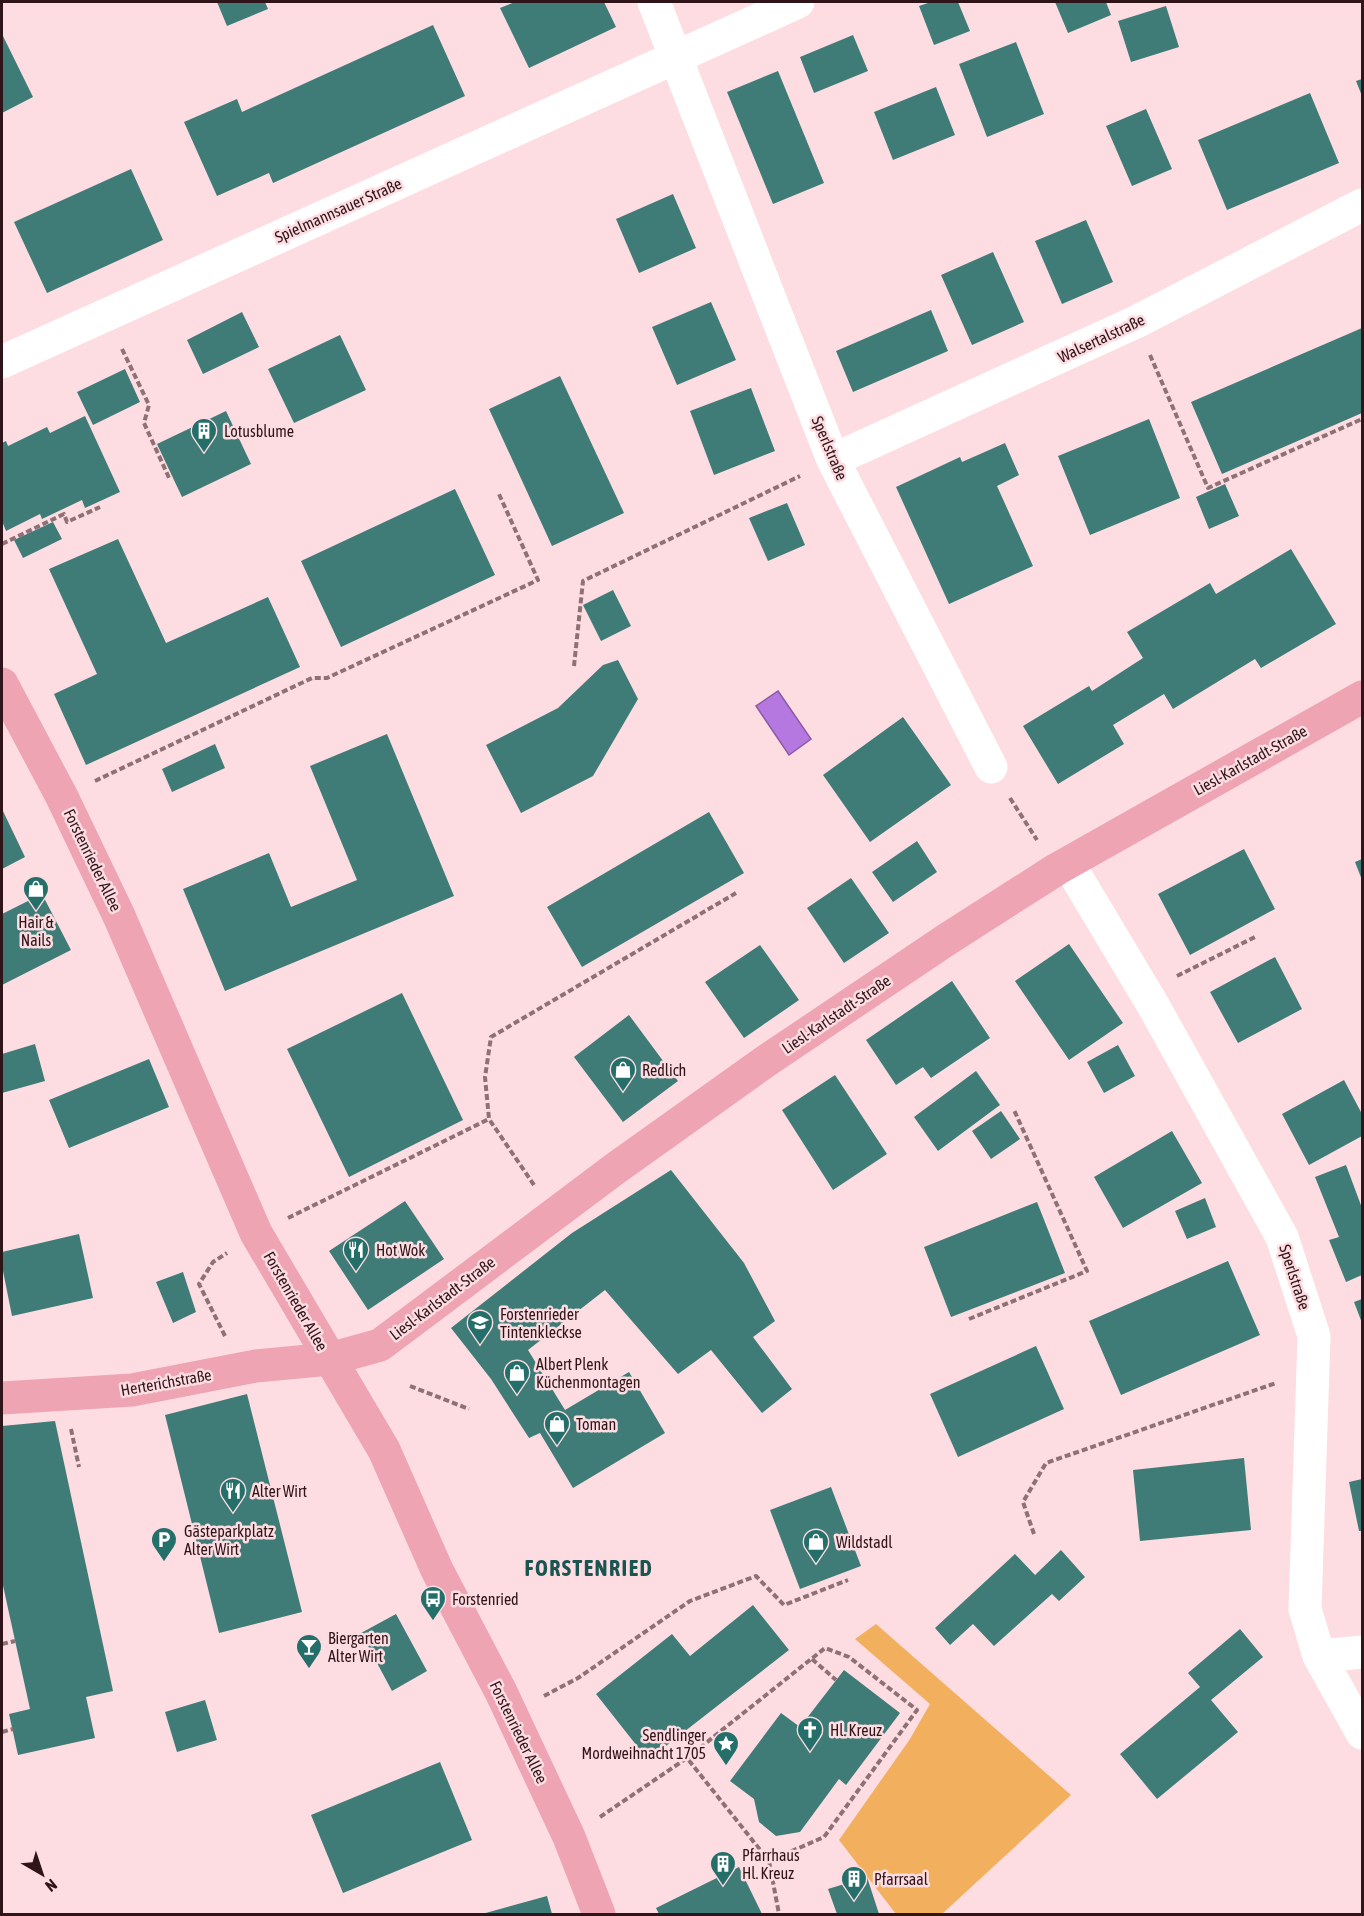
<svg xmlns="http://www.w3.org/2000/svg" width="1364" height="1916" font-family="'Asap Condensed',sans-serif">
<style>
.green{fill:#f2af5e}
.water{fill:#b478e0;stroke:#8c5aa4;stroke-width:1.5}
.building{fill:#3f7c77}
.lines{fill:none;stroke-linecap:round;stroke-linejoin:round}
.path{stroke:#8e7175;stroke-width:4;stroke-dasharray:6 3;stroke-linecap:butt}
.minor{stroke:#fff;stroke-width:33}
.major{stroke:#eea4b3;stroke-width:33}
.labels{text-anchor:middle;stroke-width:5;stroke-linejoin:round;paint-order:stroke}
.street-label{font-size:16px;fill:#2f1419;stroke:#fddde1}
.poi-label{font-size:16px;fill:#2f1419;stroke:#fddde1;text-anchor:start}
.district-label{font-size:22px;font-weight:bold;letter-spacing:1.5px;fill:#1a5552;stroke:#fddde1}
</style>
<rect width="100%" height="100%" fill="#fddde1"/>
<path class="green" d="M876,1624L1071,1795L942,1914H896L839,1840L910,1739L930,1704L855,1639Z"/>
<path class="water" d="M778,691L811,739L789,755L756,706Z"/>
<path class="building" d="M217,2H265L268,9L227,26Z
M515,2H604L616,27L529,68L500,8Z
M931,2H958L970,31L934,45L919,6Z
M1055,2H1106L1111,15L1068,33Z
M1166,6L1179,47L1131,62L1118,21Z
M433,25L465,96L273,183L269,173L217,196L184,122L237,99L242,112Z
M2,34L33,97L2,113Z
M853,35L868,71L814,93L800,57Z
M1016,42L1044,114L987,137L959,64Z
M778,71L824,183L773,204L727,92Z
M1362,79V96L1356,81Z
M936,87L955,135L893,160L874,112Z
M1310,93L1339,163L1227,210L1198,140Z
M1146,109L1172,169L1132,186L1106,126Z
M131,169L163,240L47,293L14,222Z
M673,194L696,248L639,273L616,219Z
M1086,220L1113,282L1062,304L1035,241Z
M993,252L1024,322L972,345L941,275Z
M711,302L736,360L677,385L652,327Z
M931,310L948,351L853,392L836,351Z
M242,312L259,347L203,374L187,340Z
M1362,328V413L1222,474L1191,402Z
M340,335L366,390L294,423L268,369Z
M125,369L140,402L93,425L77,392Z
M560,376L624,513L552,546L489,409Z
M751,388L775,451L714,475L690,411Z
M226,411L251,464L182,497L157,444Z
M85,416L120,492L85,508L82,500L42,519L40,514L6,531L2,521V443L6,441L8,446L47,427L50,433Z
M1149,419L1180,498L1090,535L1058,456Z
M1005,443L1019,475L997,486L1033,566L949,604L896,487L960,457L962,462Z
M1225,484L1239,516L1209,529L1196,497Z
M455,489L495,575L341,647L301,561Z
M787,503L805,545L768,561L749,518Z
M53,522L62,539L23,558L14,540Z
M118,539L166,643L268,597L300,667L86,765L54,694L97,674L49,569Z
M1291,549L1336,624L1261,668L1255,659L1173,709L1164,694L1113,725L1124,744L1058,784L1023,726L1089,686L1092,691L1143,658L1127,632L1210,583L1216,594Z
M613,590L631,626L601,641L583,605Z
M618,660L638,699L593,776L521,813L486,745L558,708L603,665Z
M903,717L951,785L870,842L823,775Z
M387,734L454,896L225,991L183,889L269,853L291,907L357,880L310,766Z
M215,744L225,768L172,792L162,769Z
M2,809L25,857L2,869Z
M709,812L744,873L582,967L547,907Z
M917,841L937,872L893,902L872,872Z
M1244,849L1275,909L1190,955L1158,894Z
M1362,859V880L1355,862Z
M851,878L889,933L844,963L807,908Z
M42,894L71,950L2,985V914Z
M1069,944L1123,1023L1069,1060L1015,981Z
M760,945L799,1000L744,1038L705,982Z
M1275,957L1302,1009L1238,1043L1210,992Z
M952,981L990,1038L931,1078L923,1067L896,1085L866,1040Z
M402,993L463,1120L349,1177L287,1049Z
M629,1015L678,1081L623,1122L574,1057Z
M35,1044L45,1081L2,1093V1054Z
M1118,1045L1135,1076L1104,1093L1087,1062Z
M149,1059L169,1107L69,1148L49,1100Z
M976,1071L1000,1105L938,1151L914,1117Z
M835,1075L887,1154L833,1190L782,1110Z
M1344,1080L1362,1114V1136L1309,1165L1282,1114Z
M1001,1111L1020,1139L991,1159L972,1131Z
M1172,1131L1202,1183L1123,1228L1094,1177Z
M1346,1165L1362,1208V1275L1346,1282L1329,1240L1339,1237L1315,1177Z
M671,1170L744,1263L775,1321L753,1337L792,1389L762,1413L711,1350L678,1374L605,1290L528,1350L565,1410L629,1372L665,1433L573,1488L540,1433L529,1438L491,1379L451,1328L572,1233Z
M1205,1198L1216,1227L1187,1239L1175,1211Z
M405,1201L444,1259L368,1310L329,1251Z
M1037,1202L1065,1273L951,1317L924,1247Z
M79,1234L93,1298L12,1316L2,1266V1252Z
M1228,1261L1260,1335L1121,1395L1089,1321Z
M183,1272L196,1312L173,1323L156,1282Z
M1362,1299V1323L1354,1302Z
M1036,1346L1064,1409L958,1457L930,1394Z
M247,1394L302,1612L219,1633L165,1415Z
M55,1421L113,1691L86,1697L95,1738L18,1755L9,1714L30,1709L2,1581V1426Z
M1244,1458L1251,1530L1140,1541L1133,1470Z
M1362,1479V1531H1359L1349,1482Z
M831,1487L861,1566L800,1589L770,1510Z
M1061,1550L1085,1577L1059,1601L1052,1594L994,1646L973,1624L950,1645L935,1628L1015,1554L1035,1575Z
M753,1605L789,1650L648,1760L596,1694L672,1634L690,1656Z
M396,1614L427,1671L392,1691L361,1633Z
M1240,1629L1263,1657L1211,1700L1238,1732L1157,1799L1120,1754L1200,1687L1188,1673Z
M844,1670L900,1713L846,1785L839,1779L800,1832L776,1836L759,1822L754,1799L730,1781L781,1713L800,1727Z
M205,1700L217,1740L177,1752L165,1712Z
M440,1762L472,1840L343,1893L311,1815Z
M739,1867L762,1914H659L656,1908Z
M867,1877L879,1914H837L828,1889Z
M547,1896L552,1914H482Z"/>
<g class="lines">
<path class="path" d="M122,349L149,405L144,423L170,480
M1150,355L1208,488L1362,419
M2,544L64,514L67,522L100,507
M574,666L583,581L800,476
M95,781L312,678H327L538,580L498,492
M1010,798L1037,840
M1177,976L1257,936
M534,1185L489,1119L485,1077L491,1037L736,893
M288,1218L489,1119
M969,1319L1087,1271L1014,1110
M225,1336L199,1284L213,1262L227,1253
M410,1386L469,1409
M71,1429L79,1467
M1034,1534L1023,1502L1046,1463L1276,1383
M2,1644L15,1641
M812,1659L836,1680
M544,1696L578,1678L690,1601L756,1576L784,1605L848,1580
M2,1732L13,1729
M600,1817L687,1758L769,1861L824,1837L917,1710L849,1657L825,1648L687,1758
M769,1861L779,1914"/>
<path class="minor" d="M654,2L833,460L991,767
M2,362L798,2
M833,460L1136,322L1362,205
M1068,863L1153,1005L1282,1237L1314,1336L1305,1609L1319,1656L1362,1733
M1319,1656L1362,1652"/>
<path class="major" d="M2,684L62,797L119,916L256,1233L384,1450L437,1570L501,1692L569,1837L599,1914
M2,1398L132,1390L256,1366L330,1359L380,1345L616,1168L766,1061L946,940L1057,869L1362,697"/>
</g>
<defs>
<symbol id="building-pin" viewBox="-11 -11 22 30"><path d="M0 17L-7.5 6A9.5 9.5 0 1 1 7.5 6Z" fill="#256f6b" stroke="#fddde1"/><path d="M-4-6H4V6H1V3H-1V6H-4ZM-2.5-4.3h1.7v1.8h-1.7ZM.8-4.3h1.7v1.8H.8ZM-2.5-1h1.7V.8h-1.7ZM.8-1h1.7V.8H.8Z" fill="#fff"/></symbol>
<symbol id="shop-pin" viewBox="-11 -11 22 30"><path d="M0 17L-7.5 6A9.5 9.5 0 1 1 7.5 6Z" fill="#256f6b" stroke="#fddde1"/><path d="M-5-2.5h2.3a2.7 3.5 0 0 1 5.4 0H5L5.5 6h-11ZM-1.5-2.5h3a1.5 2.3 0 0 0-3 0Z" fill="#fff"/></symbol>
<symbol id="restaurant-pin" viewBox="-11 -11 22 30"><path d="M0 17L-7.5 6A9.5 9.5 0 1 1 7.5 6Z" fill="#256f6b" stroke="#fddde1"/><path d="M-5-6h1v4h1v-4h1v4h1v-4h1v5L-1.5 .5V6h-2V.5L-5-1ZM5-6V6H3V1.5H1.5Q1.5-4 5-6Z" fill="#fff"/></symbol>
<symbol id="school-pin" viewBox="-11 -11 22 30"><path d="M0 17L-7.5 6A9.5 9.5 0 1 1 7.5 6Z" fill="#256f6b" stroke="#fddde1"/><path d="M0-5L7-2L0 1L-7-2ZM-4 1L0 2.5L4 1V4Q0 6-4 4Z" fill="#fff"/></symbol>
<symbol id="parking-pin" viewBox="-11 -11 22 30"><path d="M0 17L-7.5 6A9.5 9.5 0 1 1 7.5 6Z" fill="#256f6b" stroke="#fddde1"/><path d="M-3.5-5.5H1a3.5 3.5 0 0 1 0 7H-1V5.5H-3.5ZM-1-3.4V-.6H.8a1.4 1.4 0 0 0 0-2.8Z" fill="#fff"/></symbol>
<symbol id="bus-pin" viewBox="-11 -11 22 30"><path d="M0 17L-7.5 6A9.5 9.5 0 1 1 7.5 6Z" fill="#256f6b" stroke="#fddde1"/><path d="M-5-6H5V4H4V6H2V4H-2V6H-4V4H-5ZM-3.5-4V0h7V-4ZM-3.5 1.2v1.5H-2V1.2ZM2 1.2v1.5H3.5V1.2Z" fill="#fff"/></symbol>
<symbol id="bar-pin" viewBox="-11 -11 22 30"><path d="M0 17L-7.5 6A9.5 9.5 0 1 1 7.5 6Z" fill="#256f6b" stroke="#fddde1"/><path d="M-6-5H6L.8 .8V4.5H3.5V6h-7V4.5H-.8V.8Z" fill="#fff"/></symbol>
<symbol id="church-pin" viewBox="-11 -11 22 30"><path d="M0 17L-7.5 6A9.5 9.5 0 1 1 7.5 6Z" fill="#256f6b" stroke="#fddde1"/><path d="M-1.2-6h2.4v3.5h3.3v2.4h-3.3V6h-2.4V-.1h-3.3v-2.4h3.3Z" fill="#fff"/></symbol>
<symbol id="sight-pin" viewBox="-11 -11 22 30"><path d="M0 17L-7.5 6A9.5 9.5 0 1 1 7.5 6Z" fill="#256f6b" stroke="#fddde1"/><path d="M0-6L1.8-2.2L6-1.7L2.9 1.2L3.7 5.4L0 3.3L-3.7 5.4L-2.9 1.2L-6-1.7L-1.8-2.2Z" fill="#fff"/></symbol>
</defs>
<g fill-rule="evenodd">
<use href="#building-pin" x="189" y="416" width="30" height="40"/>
<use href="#shop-pin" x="21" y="874" width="30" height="40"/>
<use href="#shop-pin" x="608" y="1055" width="30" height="40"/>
<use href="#restaurant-pin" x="341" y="1235" width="30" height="40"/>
<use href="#school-pin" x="465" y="1308" width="30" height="40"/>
<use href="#shop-pin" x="502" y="1358" width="30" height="40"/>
<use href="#shop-pin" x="542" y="1409" width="30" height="40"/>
<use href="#restaurant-pin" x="218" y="1476" width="30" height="40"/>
<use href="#parking-pin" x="149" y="1525" width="30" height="40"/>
<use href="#shop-pin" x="801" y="1527" width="30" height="40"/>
<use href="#bus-pin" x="418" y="1584" width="30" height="40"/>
<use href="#bar-pin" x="294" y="1632" width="30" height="40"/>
<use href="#church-pin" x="795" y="1715" width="30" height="40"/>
<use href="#sight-pin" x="711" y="1729" width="30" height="40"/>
<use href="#building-pin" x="708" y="1849" width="30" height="40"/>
<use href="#building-pin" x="839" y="1864" width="30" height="40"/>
</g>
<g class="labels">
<g class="street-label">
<text transform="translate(338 210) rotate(-24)" y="6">Spielmannsauer Straße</text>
<text transform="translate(1101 338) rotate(-25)" y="6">Walsertalstraße</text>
<text transform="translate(830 448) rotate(67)" y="6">Sperlstraße</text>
<text transform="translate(1250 760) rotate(-29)" y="6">Liesl-Karlstadt-Straße</text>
<text transform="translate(93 860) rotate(64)" y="6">Forstenrieder Allee</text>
<text transform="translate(836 1014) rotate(-34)" y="6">Liesl-Karlstadt-Straße</text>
<text transform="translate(1295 1277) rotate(72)" y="6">Sperlstraße</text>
<text transform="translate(442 1298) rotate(-37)" y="6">Liesl-Karlstadt-Straße</text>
<text transform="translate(296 1301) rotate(60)" y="6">Forstenrieder Allee</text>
<text transform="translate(166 1382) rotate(-10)" y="6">Herterichstraße</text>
<text transform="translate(519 1732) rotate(64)" y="6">Forstenrieder Allee</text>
</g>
<g class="poi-label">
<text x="224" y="437">Lotusblume</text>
<text x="36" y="928" text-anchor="middle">Hair &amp;<tspan x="36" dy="18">Nails</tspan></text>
<text x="642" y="1076">Redlich</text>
<text x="376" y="1256">Hot Wok</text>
<text x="500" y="1320">Forstenrieder<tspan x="500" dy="18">Tintenkleckse</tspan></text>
<text x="536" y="1370">Albert Plenk<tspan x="536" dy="18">Küchenmontagen</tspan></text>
<text x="576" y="1430">Toman</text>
<text x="252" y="1497">Alter Wirt</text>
<text x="184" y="1537">Gästeparkplatz<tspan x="184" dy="18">Alter Wirt</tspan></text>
<text x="836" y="1548">Wildstadl</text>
<text x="452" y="1605">Forstenried</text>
<text x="328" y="1644">Biergarten<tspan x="328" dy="18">Alter Wirt</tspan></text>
<text x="830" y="1736">Hl. Kreuz</text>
<text x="706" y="1741" text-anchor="end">Sendlinger<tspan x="706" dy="18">Mordweihnacht 1705</tspan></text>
<text x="742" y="1861">Pfarrhaus<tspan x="742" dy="18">Hl. Kreuz</tspan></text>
<text x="874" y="1885">Pfarrsaal</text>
</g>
<g class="district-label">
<text x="589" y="1576">FORSTENRIED</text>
</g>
</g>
<rect width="1364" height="1916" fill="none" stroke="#2f1419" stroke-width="6"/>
<g transform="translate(42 1874) rotate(141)" stroke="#fddde1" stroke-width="4.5" paint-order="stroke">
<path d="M0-4.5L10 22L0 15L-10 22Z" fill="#2f1419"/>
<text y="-9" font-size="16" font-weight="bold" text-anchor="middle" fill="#2f1419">N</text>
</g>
</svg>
